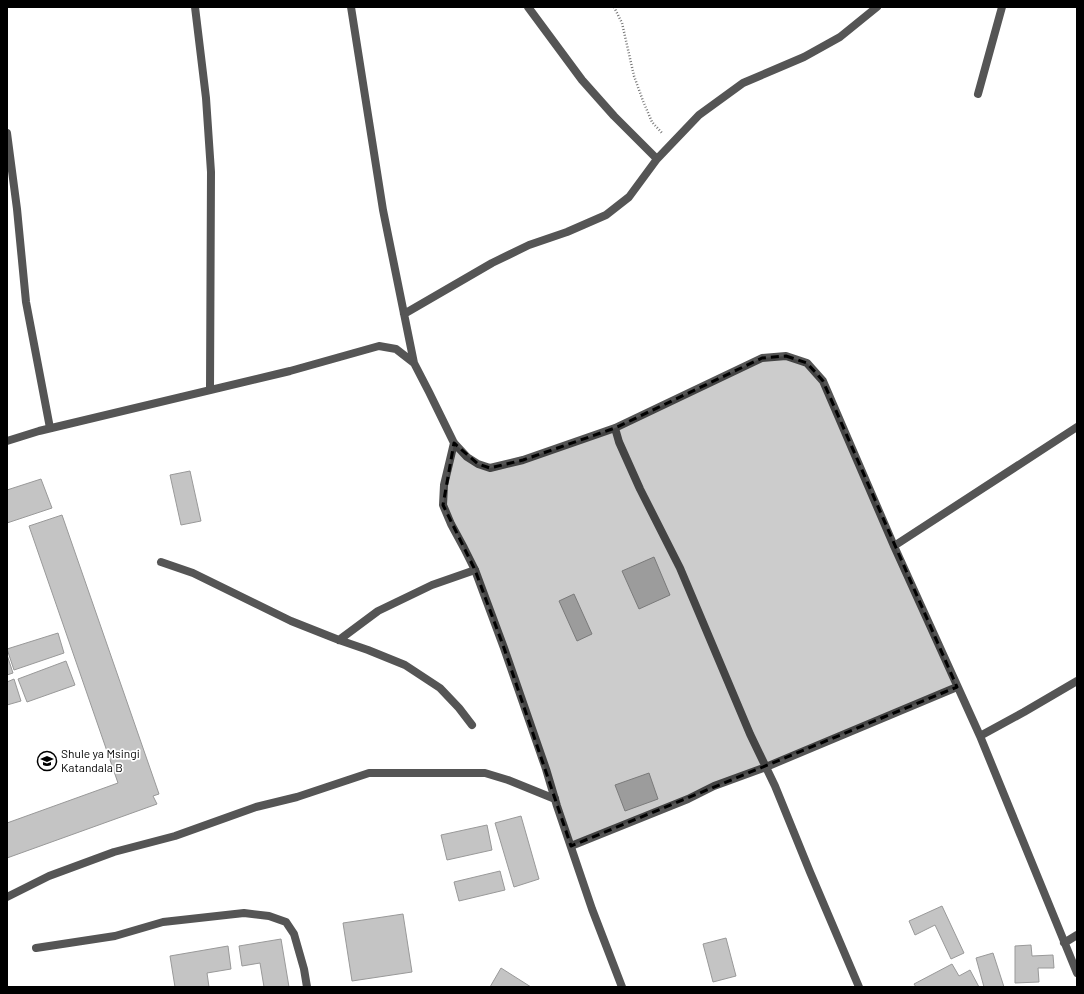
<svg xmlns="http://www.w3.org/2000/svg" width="1084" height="994" font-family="Barlow,sans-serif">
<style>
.building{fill:#c4c4c4;stroke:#999}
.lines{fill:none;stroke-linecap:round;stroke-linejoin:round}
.path{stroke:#777;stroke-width:2.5;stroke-dasharray:1 2;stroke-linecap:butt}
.lane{stroke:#555;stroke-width:8}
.street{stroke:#555;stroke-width:8}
.marked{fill:#000;fill-opacity:0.2;stroke:#000;stroke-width:3;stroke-dasharray:8 5;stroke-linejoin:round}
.labels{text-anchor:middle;stroke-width:3.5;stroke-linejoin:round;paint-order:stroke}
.poi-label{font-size:12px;fill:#000;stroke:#fff;text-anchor:start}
</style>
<rect width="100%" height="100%" fill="#fff"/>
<path class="building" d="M190,471L201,521L181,525L170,475Z
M41,479L52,508L7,523V490Z
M62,515L159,794L153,796L157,804L7,858V823L118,783L29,526Z
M654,557L670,595L639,609L622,571Z
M574,594L592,634L577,641L559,601Z
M58,633L64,653L14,670L7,649Z
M7,655L13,673L7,675Z
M66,661L75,685L27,702L18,679Z
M14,679L21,701L7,705V682Z
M649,773L658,799L625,811L615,785Z
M521,816L539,879L514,887L495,823Z
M487,825L492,850L447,860L441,835Z
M500,871L505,890L459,901L454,882Z
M942,906L964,953L951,959L935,925L915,935L909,921Z
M403,914L412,972L352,981L343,923Z
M726,938L736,976L713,982L703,944Z
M281,939L289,987H264L260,963L242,966L239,946Z
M1031,945L1032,956L1053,955L1054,968H1038L1039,982L1015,983V946Z
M228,946L231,969L207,973L209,987H175L170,956Z
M993,953L1004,987H984L976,958Z
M952,964L959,976L970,970L979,987H916L914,984Z
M501,968L531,987H490Z"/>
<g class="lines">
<path class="path" d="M614,7L622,23L634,76L643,101L652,122L662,133"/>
<path class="lane" d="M161,562L193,573L291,621L339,640L368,650L405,665L440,688L459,708L472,725
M339,640L378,611L432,585L475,570
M7,897L49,876L114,852L175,836L256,807L297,797L369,773H485L508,780L555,799
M36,948L115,936L163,922L244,913L269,916L286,922L294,934L304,969L307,987"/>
<path class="street" d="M195,7L206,98L211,172L210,390
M351,7L383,210L414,363
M528,7L582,80L614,116L657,159
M978,94L1002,7
M7,133L17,209L26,302L50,428
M404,314L492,263L529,245L567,232L606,215L629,197L657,159L699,115L743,83L804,57L840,37L877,7
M615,428L619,442L640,489L680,568L750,734L775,786L810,872L859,987
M7,441L39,431L290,371L379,346L396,349L414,363L429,392L454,443L467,457L478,464L490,468L523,460L615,428L762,358L786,356L807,363L823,381L894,546L980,736L1077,973
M454,443L444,485L443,505L451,524L464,548L475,570L504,648L546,769L557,806L592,909L622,987
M894,546L1077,427
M980,736L1024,712L1077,681
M571,846L688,799L714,786L766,767L957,687
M1064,943L1077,935"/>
</g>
<path class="marked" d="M786,356L807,363L823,381L957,687L571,846L504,648L475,570L443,505L454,443L478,464L490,468L523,460L615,428L762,358Z"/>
<defs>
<symbol id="school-ring" viewBox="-11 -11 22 22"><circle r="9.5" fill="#fff" stroke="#000" stroke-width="1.5"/><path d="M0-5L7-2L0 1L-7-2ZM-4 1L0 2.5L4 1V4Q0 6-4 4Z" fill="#000"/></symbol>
</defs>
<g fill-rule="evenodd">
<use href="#school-ring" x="36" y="750" width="22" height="22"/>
</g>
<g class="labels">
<g class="poi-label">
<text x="61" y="758">Shule ya Msingi<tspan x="61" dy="14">Katandala B</tspan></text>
</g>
</g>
<rect width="1084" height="994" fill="none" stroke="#000000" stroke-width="16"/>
</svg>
